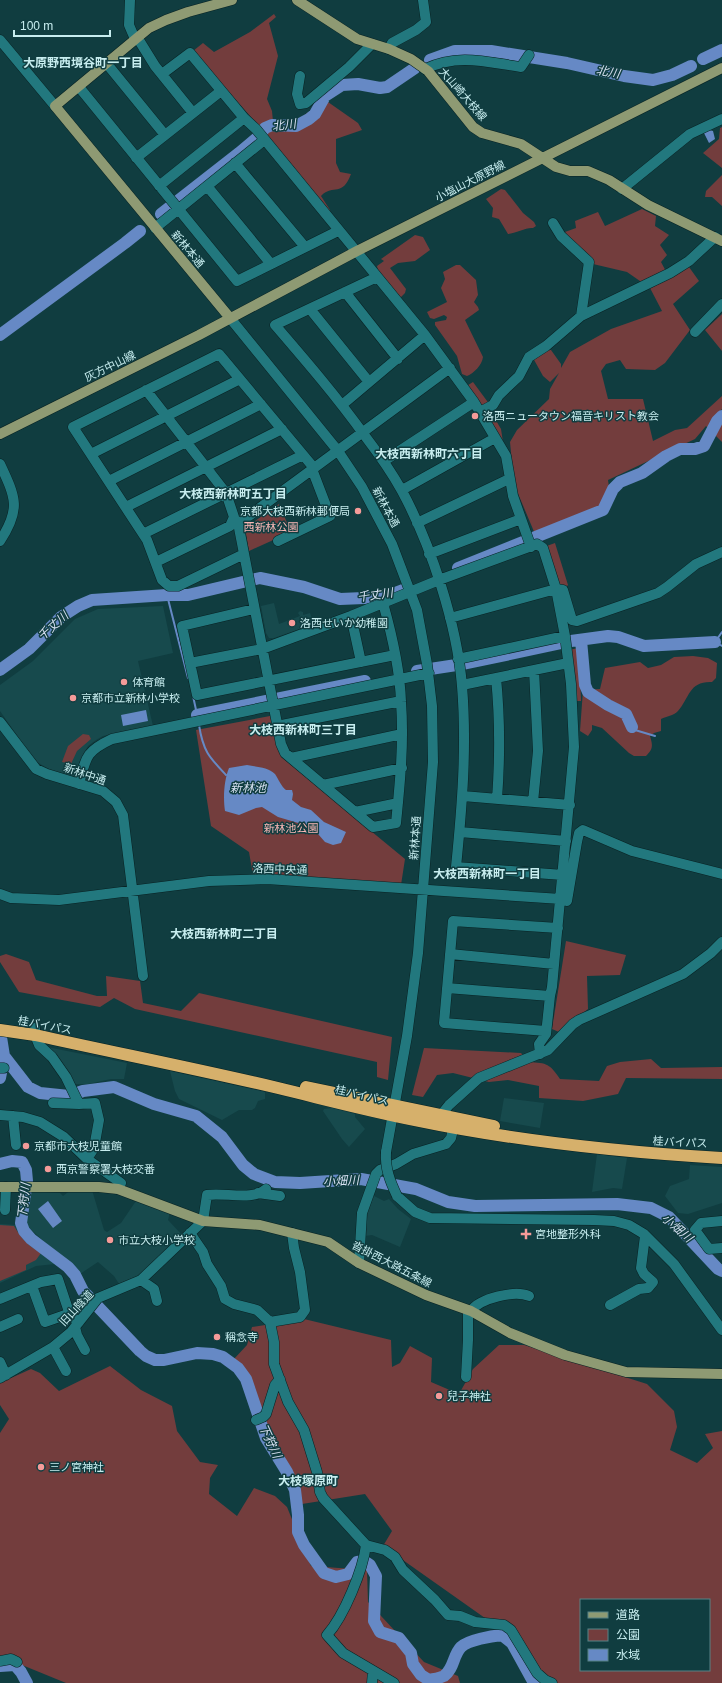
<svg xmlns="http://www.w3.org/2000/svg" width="722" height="1683" font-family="Helvetica,'Noto Sans JP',sans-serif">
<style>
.built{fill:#174a4d}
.green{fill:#733d3d;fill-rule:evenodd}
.water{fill:#6689c5}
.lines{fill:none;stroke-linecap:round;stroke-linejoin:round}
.stream{stroke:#6689c5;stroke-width:2}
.river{stroke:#6689c5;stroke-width:12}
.minor-casing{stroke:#082223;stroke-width:11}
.major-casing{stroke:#082223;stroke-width:11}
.highway-casing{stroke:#082223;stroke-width:13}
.minor{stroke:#22787e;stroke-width:10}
.major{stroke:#8e9a73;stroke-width:10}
.highway{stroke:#d6b06b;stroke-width:12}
.minor-bridge-casing{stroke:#082223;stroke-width:11;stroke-linecap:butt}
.minor-bridge{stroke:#22787e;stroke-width:10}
.poi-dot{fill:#f59b99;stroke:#103d40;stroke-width:1.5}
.labels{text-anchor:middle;stroke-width:3;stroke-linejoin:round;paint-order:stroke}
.street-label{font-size:11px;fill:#c7edef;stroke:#103d40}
.poi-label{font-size:11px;fill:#c7edef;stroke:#103d40;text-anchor:start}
.park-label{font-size:11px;fill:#fbb8b6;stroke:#103d40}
.neighbourhood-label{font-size:12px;font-weight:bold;fill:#c7edef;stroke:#103d40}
.water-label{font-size:12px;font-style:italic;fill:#d6e0f1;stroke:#103d40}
</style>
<rect width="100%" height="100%" fill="#103d40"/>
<path class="built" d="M274,603L279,624L300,616L298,613L300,611L303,612V615L310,613L314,624L274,638H269L266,633L261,606Z
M163,606L173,653L138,661L153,726L103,736L96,740L88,746L82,756L76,777L50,770L34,760L0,711V685L33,661L75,619L98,609Z
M42,1046L127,1063L124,1079H111L88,1084H73Z
M170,1071L265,1092V1099L258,1101L255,1108L252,1110H239L222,1120L179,1099L175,1091Z
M504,1098L544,1103L540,1128L500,1121Z
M332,1108L355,1114V1117L365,1129L349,1147L342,1139L323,1111L324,1109Z
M597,1154L627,1158L622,1189L613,1188L592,1192Z
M690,1165L722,1167V1203L688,1214L678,1213L665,1196L670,1186L689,1179Z
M71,1190H92L104,1230L107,1232L121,1223L138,1198L170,1212L168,1220L183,1236L143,1275L121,1287L114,1276L98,1262L80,1274L56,1252L50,1259L55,1264L36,1266L0,1283V1224L16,1225L20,1235L28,1244L43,1252L48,1245L26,1225L23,1213L31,1191L60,1193L63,1196Z
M372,1195L384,1201L389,1199L398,1209L411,1219L400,1247L372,1235L365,1236V1221Z"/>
<path class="green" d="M274,14L276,17L269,23L278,56L267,99L272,111L274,132L286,131L307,113L328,102L358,123L362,130L336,139V163L340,172L351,174C342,198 334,183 321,196L330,210L331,218L257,124L193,51L203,43L214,52L250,32Z
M722,127V168L703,153L719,139L720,128Z
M722,175V206L712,197H705L706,191Z
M501,189L505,190L523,213L534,222L536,226L533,228C527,227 516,233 508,234L499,219L492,217L493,208L486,199Z
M642,209L656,216L655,226L669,235L660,245L667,255L661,262L669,277L689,267L699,281L673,304L690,330L665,363L655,370L626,369L620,360L606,364L601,371L608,399H643L653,441L675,430L687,428L722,396V409L712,419L722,424V442L706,426L695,439L608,480L609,487L600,508L535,534L514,484L510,442L517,430L549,399L550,389L559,373L550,382L543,376L533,358L544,349L551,350L561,364V368L570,352L611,329L662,311L650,288L627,272L593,264L565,232L576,228L575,221L598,212L605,226Z
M415,235L423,237L430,250L415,261L398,263L390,268L406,289L405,293L400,298L378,270L377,266L384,261L381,259Z
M456,265H460L476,280L478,295L474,302L478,307L479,310L465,320L483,357C482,365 474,373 467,376L462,374L457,356L435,325V322L446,320L447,317L444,315L434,319L430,318L427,312L447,302L441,288L445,279L443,272Z
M722,314V351L705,330Z
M473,382L490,405L480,411L465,387Z
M491,412L501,429L503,442L483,415Z
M279,504L291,532L249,551L245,528Z
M555,543L568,585L564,589L557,588L544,547Z
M579,648L581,701H574L568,650Z
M693,656L708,658L717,663L716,678L712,682C689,681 690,697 678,711C673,716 667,716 661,719V731L654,733L650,736C653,746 653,749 646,756H634L629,753L602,728L592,725V730L588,736L580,731L583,690L600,689L605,668L640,662L648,668L661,665L674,657Z
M270,716L281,757L405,859L401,885L253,875L249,852L211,826L196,730Z
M83,734L89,735L91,739L77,751L71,764L62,762L68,746Z
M566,941L626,955L620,975L587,976L588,1009L559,1032L552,1029Z
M6,954L29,962L36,980L97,996H107L106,976L140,981L143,1003L181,1011L199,993L392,1037L388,1080L377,1077V1062L135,1009L114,998L100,1007L19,992L0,962V956Z
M424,1048L521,1053L529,1062C547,1063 550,1064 560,1079L599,1081L607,1066L620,1062L651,1059L661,1068L722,1067V1079L626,1078L618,1094L583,1101L539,1098V1086L508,1080L489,1082L453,1073L437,1075L423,1097L412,1095Z
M0,1225L14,1226C22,1240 28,1245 41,1253L36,1260L26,1265V1270L0,1281Z
M304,1319L391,1340L392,1367L400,1363L410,1346L432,1358L431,1382L459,1394L473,1369L499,1345H524L647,1384L674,1411L677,1427L670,1450L697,1463L713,1448L705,1434L722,1431V1683H537L509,1635L383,1546L392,1531L365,1494L302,1504L234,1359L247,1345L252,1327ZM581,1600H709V1670H581Z
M110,1366L141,1390L172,1406L177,1431L200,1462L218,1465L210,1478L209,1494L237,1516L254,1488L275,1496L287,1507L311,1566L367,1570L368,1602L424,1662L458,1676L460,1683H66L0,1656V1433L9,1419L0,1405V1383L31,1369L40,1373L59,1391Z"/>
<path class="water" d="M709,130L713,131L715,139L709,143L704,133Z
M146,710L148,721L123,726L121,715Z
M247,765C256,767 268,767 275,774C279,780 281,786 286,790H292L293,794L292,800L301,807L311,810L324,822L346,832L341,843L333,845L325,842L318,834L305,825L278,817L262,807L256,808L239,815L225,811C223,798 224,780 229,768Z
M48,1201L62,1221L53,1228L38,1209Z"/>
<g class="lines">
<path class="stream" d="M167,595L188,678
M722,632L715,642L722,646
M193,696L198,719
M199,725C203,751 209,757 226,775
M632,727L635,730L655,736"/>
<path class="river" d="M703,59L722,50
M430,60L455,51H491L567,63L624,76L653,80L672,75L691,66
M161,214L239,153L258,137L265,128L272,125L296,126L309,119L315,114L325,96L342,85L358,84L380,88L387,87L415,68
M0,335L125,243L140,231
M458,568L603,510L613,489L620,482L642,473L666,456L680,449H695L704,446L717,421L722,416
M581,640L585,685L588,692L608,705L626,714L632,727
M0,670L29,649L61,617L78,606L92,600L167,595H188L260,578L304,587L340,599L364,598L380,596L395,593L408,588
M417,671L463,664L571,641L608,636L618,637L644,646L715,642
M197,715L365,681
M0,1031L4,1056L28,1087L40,1093L69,1096L83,1091L114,1087L154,1104L196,1116L222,1137L243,1165L254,1174L275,1182L300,1183L361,1179L416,1189L448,1202L475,1206L617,1204L651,1208L669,1217L718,1269L722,1271
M0,1078L4,1057
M0,1164L12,1161L22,1162L26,1170L27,1181L21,1223L24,1231L31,1239L68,1267L75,1275L83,1291L140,1351L146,1356L155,1360H164L197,1353L213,1354L223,1357L238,1368L246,1379L266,1438L287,1472L295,1490L298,1515V1532L304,1545L324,1573L336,1577L348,1574L357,1562L364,1561L370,1565L376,1576L374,1621L380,1632L399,1638L411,1653L413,1664L421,1675L429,1680C433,1679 440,1678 444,1676C454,1669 453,1655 461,1647C468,1640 492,1636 502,1635L512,1643L534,1683
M0,1666L15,1665L21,1672L27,1683"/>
<defs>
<path id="minor" d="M130,0L129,25L135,39
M137,37L155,66L193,113
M0,40L55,106
M389,49L392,43L416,30L426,22L423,0
M107,64L165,135
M425,69C458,53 486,62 521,67L529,55
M162,74L190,53L244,118L256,129L425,335L474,402L506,456L513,496L531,547
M300,76L297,94L300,104L306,103L349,67L372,44
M79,87L237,281L338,231
M136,158L221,91
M235,163L305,247
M159,186L244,118
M207,186L271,264
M622,189L690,134L722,119
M553,223L561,236L589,262L581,316
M155,228L263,141
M377,277L275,325C306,361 337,397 365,436C378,453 391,471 402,491C431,545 457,624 462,686C467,747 462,807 456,867L563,875
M345,292L398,359
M310,309L369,382
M230,318L338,451L362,487L392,544L417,610L427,664L432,706L433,762L418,953L407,1036L386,1152
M695,332L722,304
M146,390L226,493L234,517L230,526L156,562
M342,405L425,335
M480,412L493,405L499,395L519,376L529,357L546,346L581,316L670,273L689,261L715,237
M91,454L240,379
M384,461L474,402
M0,464C16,498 21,509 0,541
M109,481L261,404
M402,490L495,438
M126,507L282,429
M417,523L509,479
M143,534L303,455
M278,541L330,516L312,469
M244,554L178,586H169L162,580L147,540L73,427L219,354L314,468
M429,554L521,519
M383,603C392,635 400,669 401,702C404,743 400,783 396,823L373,827L285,753L281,744L239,528L242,521L450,368
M254,609L182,626L197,695L395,655
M351,616L361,662
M450,618L556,589L563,590L572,620L577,621L658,593L667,587L696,564L722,552
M458,659L565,636
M190,663L262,649L351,616L439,580L537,544L543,548L556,589L565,636L571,684L574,747L552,987L550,996L546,1034L539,1044L540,1054
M496,678C500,718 500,758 497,799
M462,685L568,663
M0,722L36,769L47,774L103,791L116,802L123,815L143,976
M277,726L401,701
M291,758L402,734
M79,784C86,757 86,751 112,739L429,673
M323,785L402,768
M463,796L570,805
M533,802L538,751L534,670
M355,812L398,803
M460,832L566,841
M0,894L11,898L59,900L209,881L267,879L561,899
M567,901L577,842L579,833L583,830L632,851L722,874
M450,954L554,964
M447,988L550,996
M35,1028V1035L39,1045L52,1057L66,1077L79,1104L95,1103L99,1120L94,1148L87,1159
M546,1031L444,1023L453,921L558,928
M0,1068H4
M53,1103L79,1104
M0,1115L23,1117L40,1122L64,1137L87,1159L121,1183L118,1189
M441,1115L449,1105L479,1078L548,1050L573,1024L579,1020L683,974L711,953L722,942
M13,1116L16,1145
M258,1193L280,1196
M397,1196L415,1212L430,1218L594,1220L614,1221L629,1225L644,1234L674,1264L722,1330
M5,1210L6,1187
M722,1221L701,1223L695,1230L709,1249L722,1248
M190,1233L203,1252L207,1264L221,1286L225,1299L234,1304L257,1310L270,1322L300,1317L305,1310L304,1302L300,1272L294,1248L292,1233
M359,1263L362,1213L376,1174L380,1170L396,1164L413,1154L446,1144L451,1138L455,1121
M141,1280L154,1289L157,1301
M32,1286L45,1322L68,1314
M0,1299L41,1282L58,1279L69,1312L68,1314L79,1322
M610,1305L639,1289L648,1288L653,1282L644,1274L641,1268L645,1236
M471,1311C480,1298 515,1290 529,1296
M270,1322L274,1342V1364L288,1402L304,1430L317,1472L320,1492L323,1498L366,1545C363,1570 344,1616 327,1635L343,1653L394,1683
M0,1327L18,1319
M75,1327L77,1335L85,1350
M53,1347L66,1371
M0,1362L6,1375
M466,1377L468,1340V1310
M0,1378L53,1347L71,1332L98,1298L141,1280L203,1221L207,1195C223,1192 254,1201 266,1189
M256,1420L263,1417L266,1414L275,1385L280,1379
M366,1545L385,1550L395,1557L403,1570L435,1600L448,1615L460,1616L475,1622L504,1625L511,1630L537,1673L545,1680L552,1683
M0,1661L11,1659L17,1662
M372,1683L373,1671"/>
<path id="major" d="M297,0L357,39L389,49L411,59L428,71L473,127L482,133L521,144L556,167L570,171H588L609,180L648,205L722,241
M230,318L55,106L149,28L166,20L188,12L232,0
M0,434L199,335L357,251L722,68
M0,1187H99L118,1189L203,1221L260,1225L328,1242L359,1263L426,1295L471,1311L510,1333L565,1355L626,1372L722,1374"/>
<path id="highway" d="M0,1030L35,1035C116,1053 198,1069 278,1088C324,1099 369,1111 415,1120C516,1141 619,1152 722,1158
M306,1087L494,1126"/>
</defs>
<use href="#minor" class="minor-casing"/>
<use href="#major" class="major-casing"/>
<use href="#highway" class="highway-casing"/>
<use href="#minor" class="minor"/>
<use href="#major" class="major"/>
<use href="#highway" class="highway"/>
<defs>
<path id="minor-bridge" d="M386,1152C385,1169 390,1181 397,1196"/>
</defs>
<use href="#minor-bridge" class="minor-bridge-casing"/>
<use href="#minor-bridge" class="minor-bridge"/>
</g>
<g class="poi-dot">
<circle cx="475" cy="416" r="4"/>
<circle cx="358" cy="511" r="4"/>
<circle cx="292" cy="623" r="4"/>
<circle cx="124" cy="682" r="4"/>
<circle cx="73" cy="698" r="4"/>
<circle cx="26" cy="1146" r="4"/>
<circle cx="48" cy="1169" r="4"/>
<path d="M524 1228h4v4h4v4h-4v4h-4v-4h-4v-4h4z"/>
<circle cx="110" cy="1240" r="4"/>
<circle cx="217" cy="1337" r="4"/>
<circle cx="439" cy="1396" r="4"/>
<circle cx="41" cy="1467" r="4"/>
</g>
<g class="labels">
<g class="street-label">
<text transform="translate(463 94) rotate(49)" y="4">大山崎大枝線</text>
<text transform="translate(470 181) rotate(-27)" y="4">小塩山大原野線</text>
<text transform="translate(188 249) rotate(50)" y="4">新林本通</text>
<text transform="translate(110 366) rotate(-26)" y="4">灰方中山線</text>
<text transform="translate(386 507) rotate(62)" y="4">新林本通</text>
<text transform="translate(85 774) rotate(19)" y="4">新林中通</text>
<text transform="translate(415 838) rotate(-86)" y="4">新林本通</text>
<text transform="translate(280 869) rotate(2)" y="4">洛西中央通</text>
<text transform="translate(45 1025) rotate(11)" y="4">桂バイパス</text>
<text transform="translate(362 1095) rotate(13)" y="4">桂バイパス</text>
<text transform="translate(680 1142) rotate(3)" y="4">桂バイパス</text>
<text transform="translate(392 1264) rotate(27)" y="4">沓掛西大路五条線</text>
<text transform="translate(76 1308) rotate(-47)" y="4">旧山陰道</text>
</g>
<g class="poi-label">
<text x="483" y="420">洛西ニュータウン福音キリスト教会</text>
<text x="350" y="515" text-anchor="end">京都大枝西新林郵便局</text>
<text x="300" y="627">洛西せいか幼稚園</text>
<text x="132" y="686">体育館</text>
<text x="81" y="702">京都市立新林小学校</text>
<text x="34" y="1150">京都市大枝児童館</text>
<text x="56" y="1173">西京警察署大枝交番</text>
<text x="535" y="1238">宮地整形外科</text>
<text x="118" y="1244">市立大枝小学校</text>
<text x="225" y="1341">稱念寺</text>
<text x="447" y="1400">兒子神社</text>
<text x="49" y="1471">三ノ宮神社</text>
</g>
<g class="park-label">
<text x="271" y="531">西新林公園</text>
<text x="291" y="832">新林池公園</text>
</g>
<g class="neighbourhood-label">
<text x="83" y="67">大原野西境谷町一丁目</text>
<text x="429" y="458">大枝西新林町六丁目</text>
<text x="233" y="498">大枝西新林町五丁目</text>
<text x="303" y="734">大枝西新林町三丁目</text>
<text x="487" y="878">大枝西新林町一丁目</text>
<text x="224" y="938">大枝西新林町二丁目</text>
<text x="308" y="1485">大枝塚原町</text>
</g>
<g class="water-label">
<text transform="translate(608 72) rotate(10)" y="4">北川</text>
<text transform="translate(284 125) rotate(-7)" y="4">北川</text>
<text transform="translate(375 595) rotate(-8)" y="4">千丈川</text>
<text transform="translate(53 626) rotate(-42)" y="4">千丈川</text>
<text x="248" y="792">新林池</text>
<text transform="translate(341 1181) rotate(-3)" y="4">小畑川</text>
<text transform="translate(24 1201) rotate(-84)" y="4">下狩川</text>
<text transform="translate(677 1228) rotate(41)" y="4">小畑川</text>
<text transform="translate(270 1441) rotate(65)" y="4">下狩川</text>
</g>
</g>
<rect x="580" y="1599" width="130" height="72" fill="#103d40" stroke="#598386"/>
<rect x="588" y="1612" width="20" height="6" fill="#8e9a73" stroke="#598386"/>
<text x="616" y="1619" font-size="12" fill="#c7edef">道路</text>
<rect x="588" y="1629" width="20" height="12" fill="#733d3d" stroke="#598386"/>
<text x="616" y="1639" font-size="12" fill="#c7edef">公園</text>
<rect x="588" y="1649" width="20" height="12" fill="#6689c5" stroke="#598386"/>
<text x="616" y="1659" font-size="12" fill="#c7edef">水域</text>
<path d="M14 30v6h96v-6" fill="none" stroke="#c7edef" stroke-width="2"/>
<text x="20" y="30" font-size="12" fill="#c7edef" stroke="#103d40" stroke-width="3" paint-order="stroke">100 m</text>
</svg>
